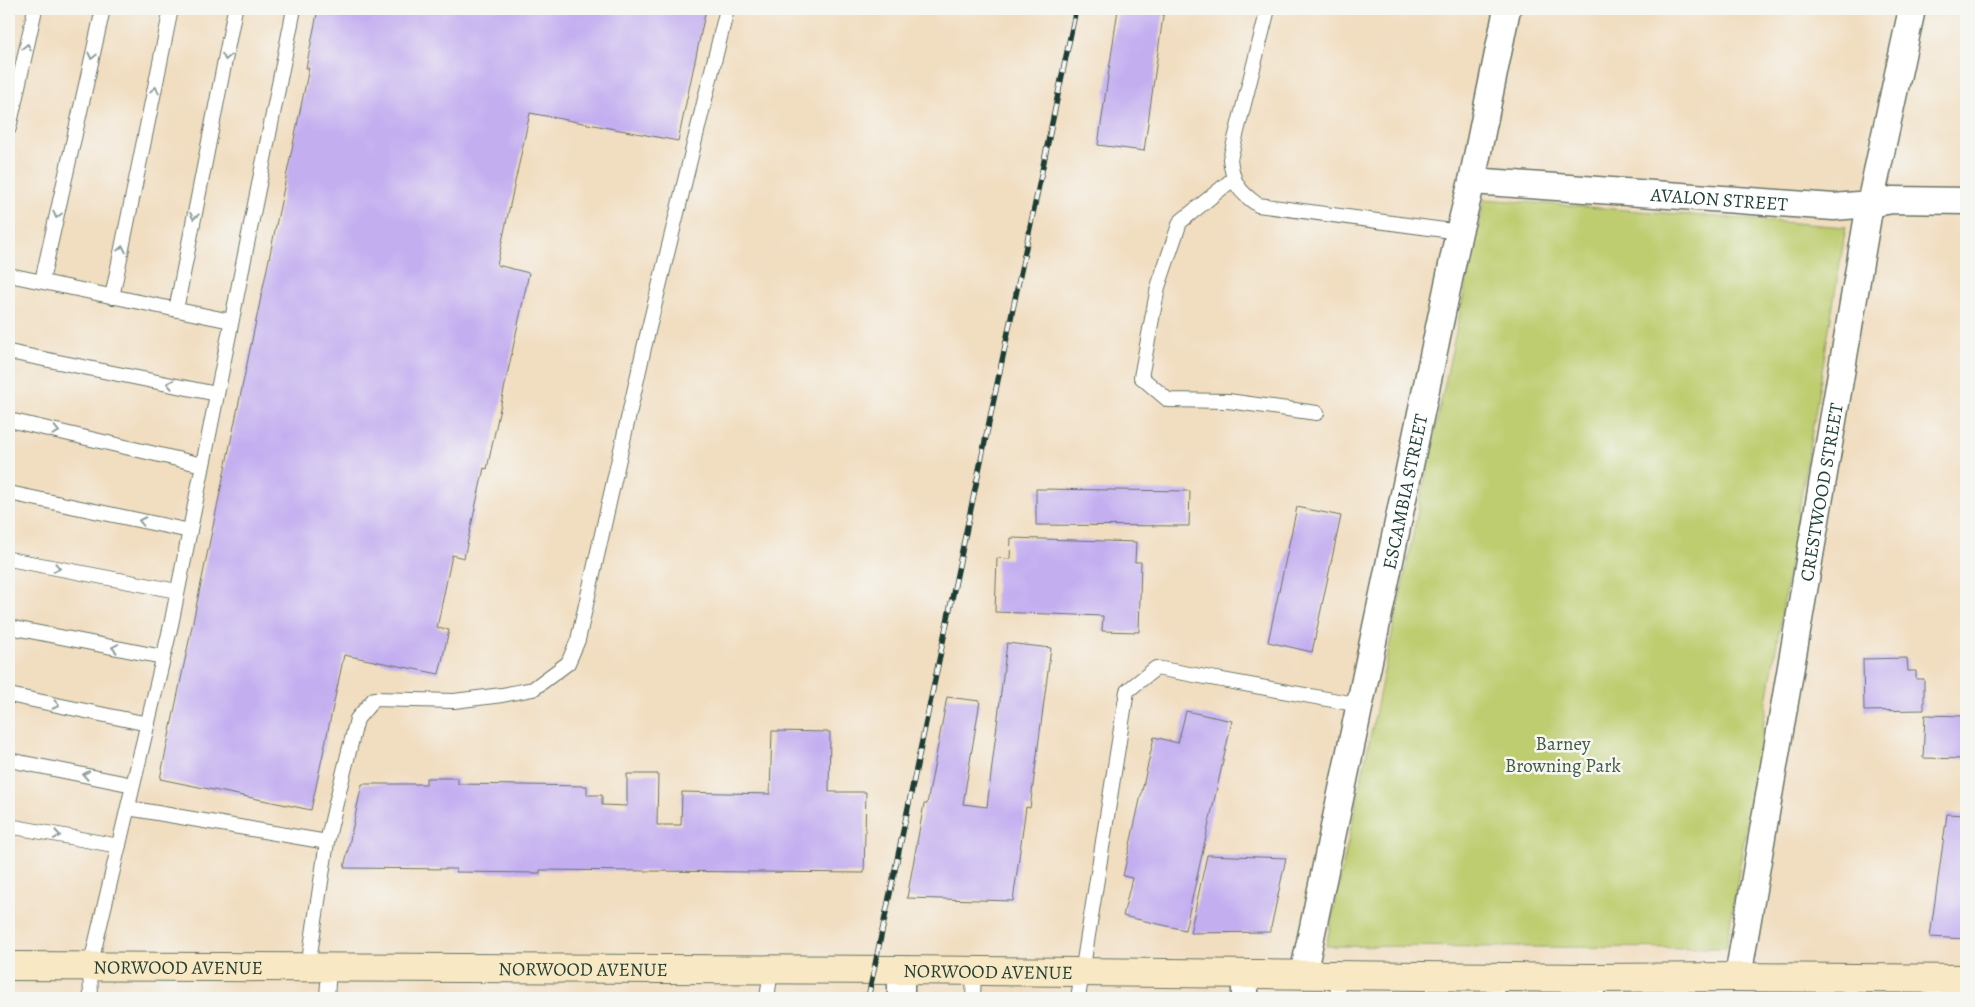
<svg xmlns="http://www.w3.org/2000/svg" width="1975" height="1007" font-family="Alegreya,serif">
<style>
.green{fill:#becd6f;stroke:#6e8552}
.building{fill:#c3aef0}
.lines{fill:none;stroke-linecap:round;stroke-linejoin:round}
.service-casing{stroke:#687565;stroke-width:16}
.minor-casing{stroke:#687565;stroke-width:29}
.secondary-casing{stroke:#687565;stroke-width:30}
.service{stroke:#fff;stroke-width:14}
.minor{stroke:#fff;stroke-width:26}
.secondary{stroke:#f8e8c3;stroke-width:28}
.rail-casing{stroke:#1f3d34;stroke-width:5.5}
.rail{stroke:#f6f6f2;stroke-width:4;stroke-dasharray:11;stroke-linecap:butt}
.oneway{stroke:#8f9e9a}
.labels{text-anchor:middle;stroke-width:5;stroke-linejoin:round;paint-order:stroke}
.street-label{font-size:19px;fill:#1f3d34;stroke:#f6f6f2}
.park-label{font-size:19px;fill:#3f5a40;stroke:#f6f6f2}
</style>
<rect width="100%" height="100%" fill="#f6f6f2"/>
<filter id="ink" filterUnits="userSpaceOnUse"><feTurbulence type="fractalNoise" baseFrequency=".02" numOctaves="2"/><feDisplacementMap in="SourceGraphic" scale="10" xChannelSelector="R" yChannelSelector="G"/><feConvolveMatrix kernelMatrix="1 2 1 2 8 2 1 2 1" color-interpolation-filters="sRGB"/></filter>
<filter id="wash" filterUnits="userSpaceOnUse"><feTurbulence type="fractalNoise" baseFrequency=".0096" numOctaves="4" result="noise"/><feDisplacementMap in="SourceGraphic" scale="20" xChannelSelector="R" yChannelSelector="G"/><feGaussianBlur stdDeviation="1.12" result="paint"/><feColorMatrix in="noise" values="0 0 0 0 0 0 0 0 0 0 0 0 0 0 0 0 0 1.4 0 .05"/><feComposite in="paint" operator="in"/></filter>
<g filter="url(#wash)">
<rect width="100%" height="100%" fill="#f1ddbf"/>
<path class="green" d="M1484,199L1846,227L1726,948L1326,946Z"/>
<g id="blocks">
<path class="building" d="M318,9H706L678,141L530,113L497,265L529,273L487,469L484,468L464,558L452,555L437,628L449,630L439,674L344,655L311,810L160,779L309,68H306Z
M1118,9H1164L1144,151L1098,145Z
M1036,489L1190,491L1189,526L1036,525Z
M1297,507L1341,516L1312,652L1268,642Z
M1011,538L1136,542L1135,562H1141L1139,632L1102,631L1103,616L995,612L997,558L1010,559Z
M1007,643L1051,648L1030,808L1026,807L1013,901L907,898L924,804H927L947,697L980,701L963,804L987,807Z
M1907,658L1908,671H1916V679H1924V710L1864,711L1863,659Z
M1186,711L1232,721L1185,930L1123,916L1132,878L1123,876L1154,737L1178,743Z
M1925,715L1966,716V759L1923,758Z
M772,731L830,732L829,792H866L864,873L540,870V873L456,872V869L344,868L362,784H426V778H458V784L587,786V795H602V805L627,806V774H658L657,825H681L682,792L770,794Z
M1947,814L1966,815V939L1930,937Z
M1207,855L1286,858L1270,932L1190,933Z"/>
</g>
</g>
<g filter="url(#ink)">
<use href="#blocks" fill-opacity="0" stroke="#687565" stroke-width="1"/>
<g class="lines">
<defs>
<path id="service" d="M1268,9L1230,159C1233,183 1238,191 1258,205L1459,232
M9,128L35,9
M1233,179L1180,222L1158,287L1141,377L1168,400L1228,401L1317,413
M9,275L231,321
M42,281L103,9
M112,297L171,9
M176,310L235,9
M9,352L217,394
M9,420L203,465
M9,493L190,531
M9,559L177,591
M9,627L163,657
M9,695L148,724
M9,760L133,785
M128,808L327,842
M9,826L119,846
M308,967L327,842L336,803L357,719L374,699L454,701L502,695L533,689L568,663L578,640L644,348L727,9
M1337,975L1338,998
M91,998L90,967L171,625L294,9
M327,998L329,968
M767,998L771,970
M973,998L974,971
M1078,998L1127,691L1156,668L1360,705
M1497,998L1498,977"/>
<g id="minor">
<path id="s1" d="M1472,181L1834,207L1870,204L1892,200L1966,201"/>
<path d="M901,970V998"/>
<path d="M1245,974V998"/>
<path id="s2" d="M1303,975L1459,232L1472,181L1507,9"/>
<path id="s3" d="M1738,977L1870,204L1912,9"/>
<path d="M1591,998V978"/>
<path d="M1939,998V979"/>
</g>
<g id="secondary">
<path id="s4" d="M9,966L901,970L1591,978L1738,977L1966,979"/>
</g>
</defs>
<use href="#service" class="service-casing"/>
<use href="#minor" class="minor-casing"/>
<use href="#secondary" class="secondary-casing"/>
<use href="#service" class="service"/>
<use href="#minor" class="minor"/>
<use href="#secondary" class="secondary"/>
<defs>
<path id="rail" d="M868,998L1076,9"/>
</defs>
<use href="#rail" class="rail-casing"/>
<use href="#rail" class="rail"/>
</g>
<defs><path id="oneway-chevron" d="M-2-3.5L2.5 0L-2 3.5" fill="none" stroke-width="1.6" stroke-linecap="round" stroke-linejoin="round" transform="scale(1.25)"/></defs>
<g class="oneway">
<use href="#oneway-chevron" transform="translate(27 47) rotate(-77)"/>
<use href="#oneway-chevron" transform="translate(92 56) rotate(103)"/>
<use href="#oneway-chevron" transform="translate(226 57) rotate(101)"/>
<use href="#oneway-chevron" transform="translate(155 90) rotate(-78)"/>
<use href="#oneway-chevron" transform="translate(57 215) rotate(103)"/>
<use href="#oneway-chevron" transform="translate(194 216) rotate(101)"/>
<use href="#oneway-chevron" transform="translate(122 249) rotate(-78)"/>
<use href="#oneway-chevron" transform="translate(170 384) rotate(-169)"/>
<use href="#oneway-chevron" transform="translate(56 431) rotate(13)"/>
<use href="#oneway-chevron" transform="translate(142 521) rotate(-168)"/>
<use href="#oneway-chevron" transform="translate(57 568) rotate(11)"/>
<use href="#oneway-chevron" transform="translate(115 648) rotate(-169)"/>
<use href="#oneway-chevron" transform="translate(56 705) rotate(12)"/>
<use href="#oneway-chevron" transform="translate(86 775) rotate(-169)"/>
<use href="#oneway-chevron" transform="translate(57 835) rotate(10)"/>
</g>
</g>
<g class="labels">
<g class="street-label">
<text dy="7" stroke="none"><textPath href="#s1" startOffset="248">AVALON STREET</textPath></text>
<text dy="7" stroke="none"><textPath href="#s2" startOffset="494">ESCAMBIA STREET</textPath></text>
<text dy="7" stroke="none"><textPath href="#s3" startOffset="492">CRESTWOOD STREET</textPath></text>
<text dy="7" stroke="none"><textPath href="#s4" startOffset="169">NORWOOD AVENUE</textPath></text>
<text dy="7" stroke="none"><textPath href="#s4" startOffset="574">NORWOOD AVENUE</textPath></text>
<text dy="7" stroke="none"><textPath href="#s4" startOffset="979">NORWOOD AVENUE</textPath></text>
</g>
<g class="park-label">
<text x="1563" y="750">Barney<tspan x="1563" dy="22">Browning Park</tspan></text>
</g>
</g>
<rect width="1975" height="1007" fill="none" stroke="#f6f6f2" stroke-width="30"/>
</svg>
